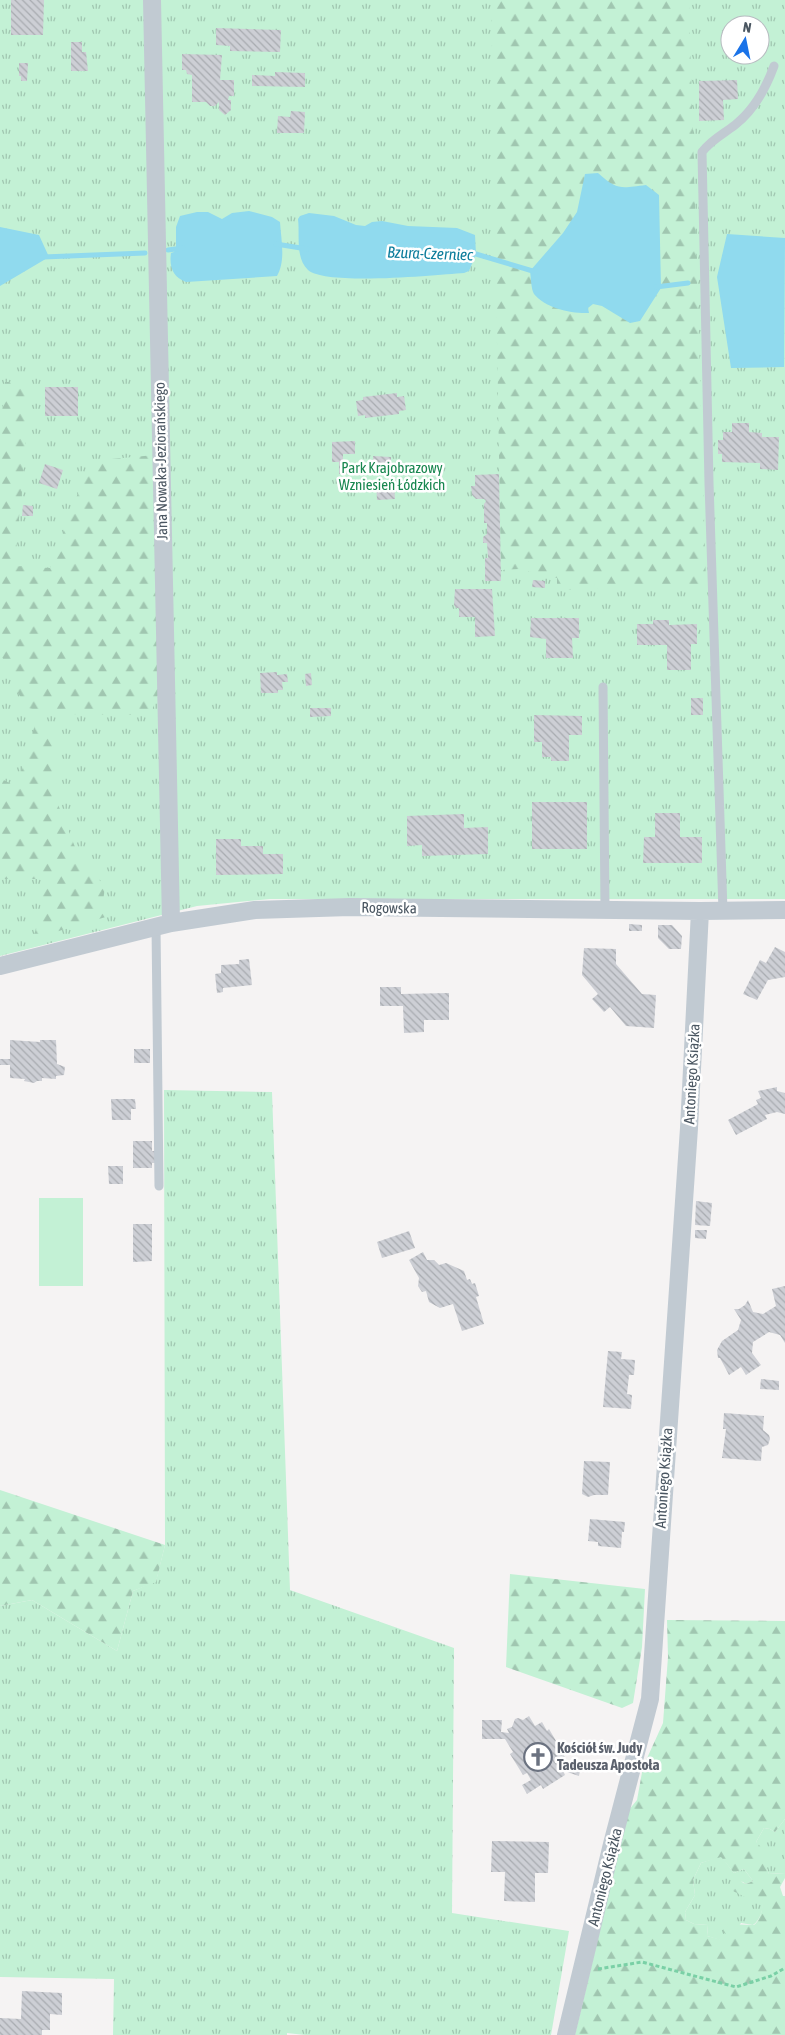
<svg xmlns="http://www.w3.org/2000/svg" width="785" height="2035" font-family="'Asap Condensed',sans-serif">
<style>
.grass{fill:url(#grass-tufts);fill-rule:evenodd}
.forest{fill:url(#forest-firs);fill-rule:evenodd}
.pitch{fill:#c3f1d5}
.water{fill:#90daee}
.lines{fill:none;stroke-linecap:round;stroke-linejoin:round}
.stream{stroke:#90daee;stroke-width:5}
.building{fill:url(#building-back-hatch)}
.path{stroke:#7ad0a6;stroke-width:3;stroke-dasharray:4 2.5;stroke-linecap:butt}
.service{stroke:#c1cad2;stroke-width:9}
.minor{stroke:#c1cad2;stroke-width:18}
.labels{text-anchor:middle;stroke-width:5;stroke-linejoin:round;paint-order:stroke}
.street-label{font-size:15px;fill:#4a5661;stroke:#fff}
.park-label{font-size:15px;fill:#17864f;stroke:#fff}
.worship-label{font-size:15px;font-weight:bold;fill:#5b616d;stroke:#fff;text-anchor:start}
.water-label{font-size:16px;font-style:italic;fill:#0c7c9b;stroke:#fff}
</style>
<defs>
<pattern id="grass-tufts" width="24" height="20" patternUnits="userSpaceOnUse" patternTransform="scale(1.25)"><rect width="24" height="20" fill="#c3f1d5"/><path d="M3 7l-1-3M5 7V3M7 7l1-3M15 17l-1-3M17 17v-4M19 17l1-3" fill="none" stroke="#a0c6b0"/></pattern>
<pattern id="forest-firs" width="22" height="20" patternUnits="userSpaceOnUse" patternTransform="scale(1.25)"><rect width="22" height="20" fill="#c3f1d5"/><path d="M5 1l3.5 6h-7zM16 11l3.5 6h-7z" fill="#a0c6b0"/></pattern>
<pattern id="building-back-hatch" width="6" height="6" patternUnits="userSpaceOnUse" patternTransform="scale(1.25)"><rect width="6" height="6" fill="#cdcfd5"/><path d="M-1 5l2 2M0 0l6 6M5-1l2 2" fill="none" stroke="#a8abb0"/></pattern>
</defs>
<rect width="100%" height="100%" fill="#f5f3f3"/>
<path class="grass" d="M0,0H785V899H270L197,906L0,956ZM730,25H760V55H730Z
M164,1090L272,1092L290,1590L454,1648L452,1913L569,1931L551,2035H305L287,2033V2035H113L114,1979L0,1977V1606L32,1600L117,1651L133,1591L156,1581L165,1545Z
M785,1819V1873L769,1874L756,1842L764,1828L770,1829L775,1832Z
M721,1856L734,1873L744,1869L753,1881L746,1884L741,1881L763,1902C763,1910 760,1920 753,1925L741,1923L727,1942L707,1936L708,1925L694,1924L686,1920L685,1912L695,1895L693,1880L701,1863Z"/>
<path class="forest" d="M491,0H689L706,585L557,590V578L519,569L501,570Z
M5,382H18L30,388L15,566L50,568L90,461L155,455L159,693L151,712L145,715L55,714L28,708L14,687L12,673L2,657L0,659V432Z
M36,721L56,731L57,802L77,852L87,867L105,886L103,902L109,916L32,939L38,925L44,879H0V791L2,779L11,784L20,777Z
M0,1490L165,1545L156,1582L133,1591L117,1651L32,1600L0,1606Z
M510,1574L645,1589L642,1647L633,1703L622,1708L506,1667Z
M667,1620L785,1621V1819L775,1832L770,1829L764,1828L756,1842L760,1846L769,1874L785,1873V1878L780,1887L783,1896H785V2035H575L628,1811L637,1800L643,1767L663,1723L668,1657ZM721,1857L734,1873L744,1869L753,1881L746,1884L734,1880L729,1889L745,1897L755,1896L762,1902C763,1910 760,1920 754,1925L723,1924V1932L729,1937L727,1941L707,1936L708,1925L694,1924L686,1920L685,1912L695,1895L693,1880L701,1863Z"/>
<path class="pitch" d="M39,1198H83V1286H39Z"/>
<path class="water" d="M598,173C618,191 621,188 646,185L659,195L661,288L640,321L630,323L602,306L593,304L588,308L589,313C572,314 545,308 534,294C531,289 531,277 530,271L563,233L577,212L585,174Z
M249,211L272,217L280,222C281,239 286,261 277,276L186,282C173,277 169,267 171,253L174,252L176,248V227L180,216L197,212H208L222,219L232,213Z
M309,213L334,216L356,225L365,226L372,222L382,221L408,226L457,228L475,235L476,254L469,271L464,273C436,275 326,286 308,270C295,258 300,234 298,219L300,216Z
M0,227L39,235L49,257L0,286Z
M727,234L785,238L784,367L731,368L717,277Z"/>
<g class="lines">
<path class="stream" d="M276,244L307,249
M168,250L183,248
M470,253L476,254L536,272
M43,257L145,253
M656,287L688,283"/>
</g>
<path class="building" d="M11,0H44L43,35H11Z
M216,28L281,30L280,52L230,51V46L216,45Z
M71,42H82V52H86L88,71H71Z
M182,54L222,55L220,80H234V96H229L228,100H231V110L225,115L219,110V102L215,106H210L206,102H192V75L187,74L186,70H182Z
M19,63H28L27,81H21V76H19Z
M275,72L305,73V87L252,86V75L275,76Z
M737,80L738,99L723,100L724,120L699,121V81Z
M291,111L305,112L304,133H277L278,116L290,117Z
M45,387H78V416H45Z
M397,393V397L404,396L406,410L399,411V414L365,418V415L358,416L356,401L363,400V397Z
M732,423H749V432L762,433V437H779L778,470L760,469V463L722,462V454H718V440H723V432H732Z
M355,441V454H343V461H350L351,473L339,474V462H332V442Z
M373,456L391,457V473H373Z
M45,464L63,470L57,489L39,483Z
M499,474L501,581H485V558H488L487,543H483V537L487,534V523H484V504L486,501L484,499H476L472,495L471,486H475V475Z
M376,481H394L395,499L377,500Z
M23,505L33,506V516H22Z
M533,580L545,581V588L532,587Z
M455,589H492L495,636L475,637V617H459V608H456L454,605Z
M531,618H579V638H572L573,658H546V639L530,637Z
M653,620H669V625L697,624V644H691V670H667V645H637V624H653Z
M277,672V675L287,674L288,682H282L283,690H278V693H261L260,673Z
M311,673L312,685L306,686L305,674Z
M691,698H703V715H691Z
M310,708H331V716L310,717Z
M534,715L582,716V735H569V761H551V757H542V742H534Z
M532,802H587V849H532Z
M655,813H680V837H702V863H643L644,837H655Z
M464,814V828L488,827V854L422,856V845L407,846V816Z
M216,839H241V846H263V854H283V874L216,875Z
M629,924L642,925V931H629Z
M658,925H672L682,936L681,949H669L658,938Z
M775,947L785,952V977L768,980L757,1000L743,994L760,960L766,963Z
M584,948L616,949V964L642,994L656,995L654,1028L626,1026L610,1007L604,1012L592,999L598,994L582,975Z
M249,959L252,985L223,988V992L217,993L215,974L221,973V965L239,964V960Z
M380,987H401V994L449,993V1020H424V1032L404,1033L403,1006H380Z
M10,1040L40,1042V1040H56L57,1064L65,1067L64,1075L56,1076V1079L42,1078V1081H37L34,1083L24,1081L25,1079L10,1078V1065H0V1059H10Z
M134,1049H150V1063H134Z
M777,1087V1091L785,1093V1114L777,1112L765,1115L767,1119L736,1135L728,1120L758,1104L756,1100L761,1098L758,1091Z
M111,1099H135L136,1109H131V1120H112Z
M133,1141H152V1151H156V1163H152V1168H133Z
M108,1166H123V1184H109Z
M696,1201L712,1203L710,1226L695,1225Z
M133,1224H152V1261L133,1262Z
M695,1230H707L706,1239L695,1238Z
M409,1231L415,1248L382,1258L377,1242Z
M423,1252L427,1260H434L439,1265L446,1263L464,1271L467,1280L470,1279L472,1284L475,1283L479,1296L476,1297L484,1324L462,1331L453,1304L440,1308L429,1302L426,1291L422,1292L418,1286L419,1278L409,1260Z
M785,1286V1343L780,1335L769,1332L753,1342L752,1353L761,1365L746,1375L741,1367L729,1375L720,1358H718L717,1350L722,1341L738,1330L741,1320L734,1309H739L745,1305L748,1300L753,1312L763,1314L776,1306L772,1289Z
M608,1351L622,1352L621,1359L635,1360L634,1375H629L627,1394L632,1395L631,1409L603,1407Z
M761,1379L779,1381V1390L760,1389Z
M724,1413L764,1416L763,1430L769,1435L770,1439L768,1445L762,1447L761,1461L722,1458L726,1429H723Z
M584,1461L610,1462L608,1495H594L588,1497L582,1494Z
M590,1519L625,1522L624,1532H622L621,1548L598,1546V1542L588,1541Z
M529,1716L535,1726L542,1722L547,1731L549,1729L562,1751L566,1760L564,1763L570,1764V1761L581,1764L579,1776L564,1771H563L565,1775L543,1789L541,1785L527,1794L522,1785L531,1780L527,1773L523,1775L510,1754L513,1752L505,1739H482V1720H502L501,1732L509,1733L507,1729L512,1727L515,1719L518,1718L523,1720Z
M492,1841L549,1842L548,1873H535V1902L504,1901L505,1872H491Z
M22,1991L62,1993V2015L50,2014V2030H42V2035H0V2018L21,2019Z"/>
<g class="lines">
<path class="path" d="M598,1969L642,1962L736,1987L771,1976L785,1968"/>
<path class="service" d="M603,687L605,910
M723,911L709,483L702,152C712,139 722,135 735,125C754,110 766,88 774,66
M156,926L159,1186"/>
<path class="minor" d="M152,0L171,923
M0,966L171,923L255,910L350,907L700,911L785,910
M566,2035L612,1844L650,1699L689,1128L700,911"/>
</g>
<defs>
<symbol id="church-ring" viewBox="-11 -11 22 22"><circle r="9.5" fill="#fff" stroke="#6b7280" stroke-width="1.5"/><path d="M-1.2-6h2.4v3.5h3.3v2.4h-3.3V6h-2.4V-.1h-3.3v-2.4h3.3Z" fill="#6b7280"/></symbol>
</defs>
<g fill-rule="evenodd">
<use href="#church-ring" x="522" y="1741" width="32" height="32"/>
</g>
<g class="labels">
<g class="street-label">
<text transform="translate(161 461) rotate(-91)" y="5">Jana Nowaka-Jeziorańskiego</text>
<text transform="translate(389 908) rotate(1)" y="5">Rogowska</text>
<text transform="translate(692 1074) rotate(-87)" y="5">Antoniego Książka</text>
<text transform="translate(664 1478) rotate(-86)" y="5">Antoniego Książka</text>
<text transform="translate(605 1877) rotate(-76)" y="5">Antoniego Książka</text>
</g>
<g class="park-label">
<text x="392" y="473">Park Krajobrazowy<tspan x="392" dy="17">Wzniesień Łódzkich</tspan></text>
</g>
<g class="worship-label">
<text x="557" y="1753">Kościół św. Judy<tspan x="557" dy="17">Tadeusza Apostoła</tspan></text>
</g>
<g class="water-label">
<text transform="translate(430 253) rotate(2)" y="6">Bzura-Czerniec</text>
</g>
</g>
<g transform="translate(745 40) rotate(10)"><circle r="24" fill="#ffffff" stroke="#b7bbc0"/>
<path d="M0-4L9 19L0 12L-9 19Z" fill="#1a73e8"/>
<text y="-8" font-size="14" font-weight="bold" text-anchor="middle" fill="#4a5661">N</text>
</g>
</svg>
